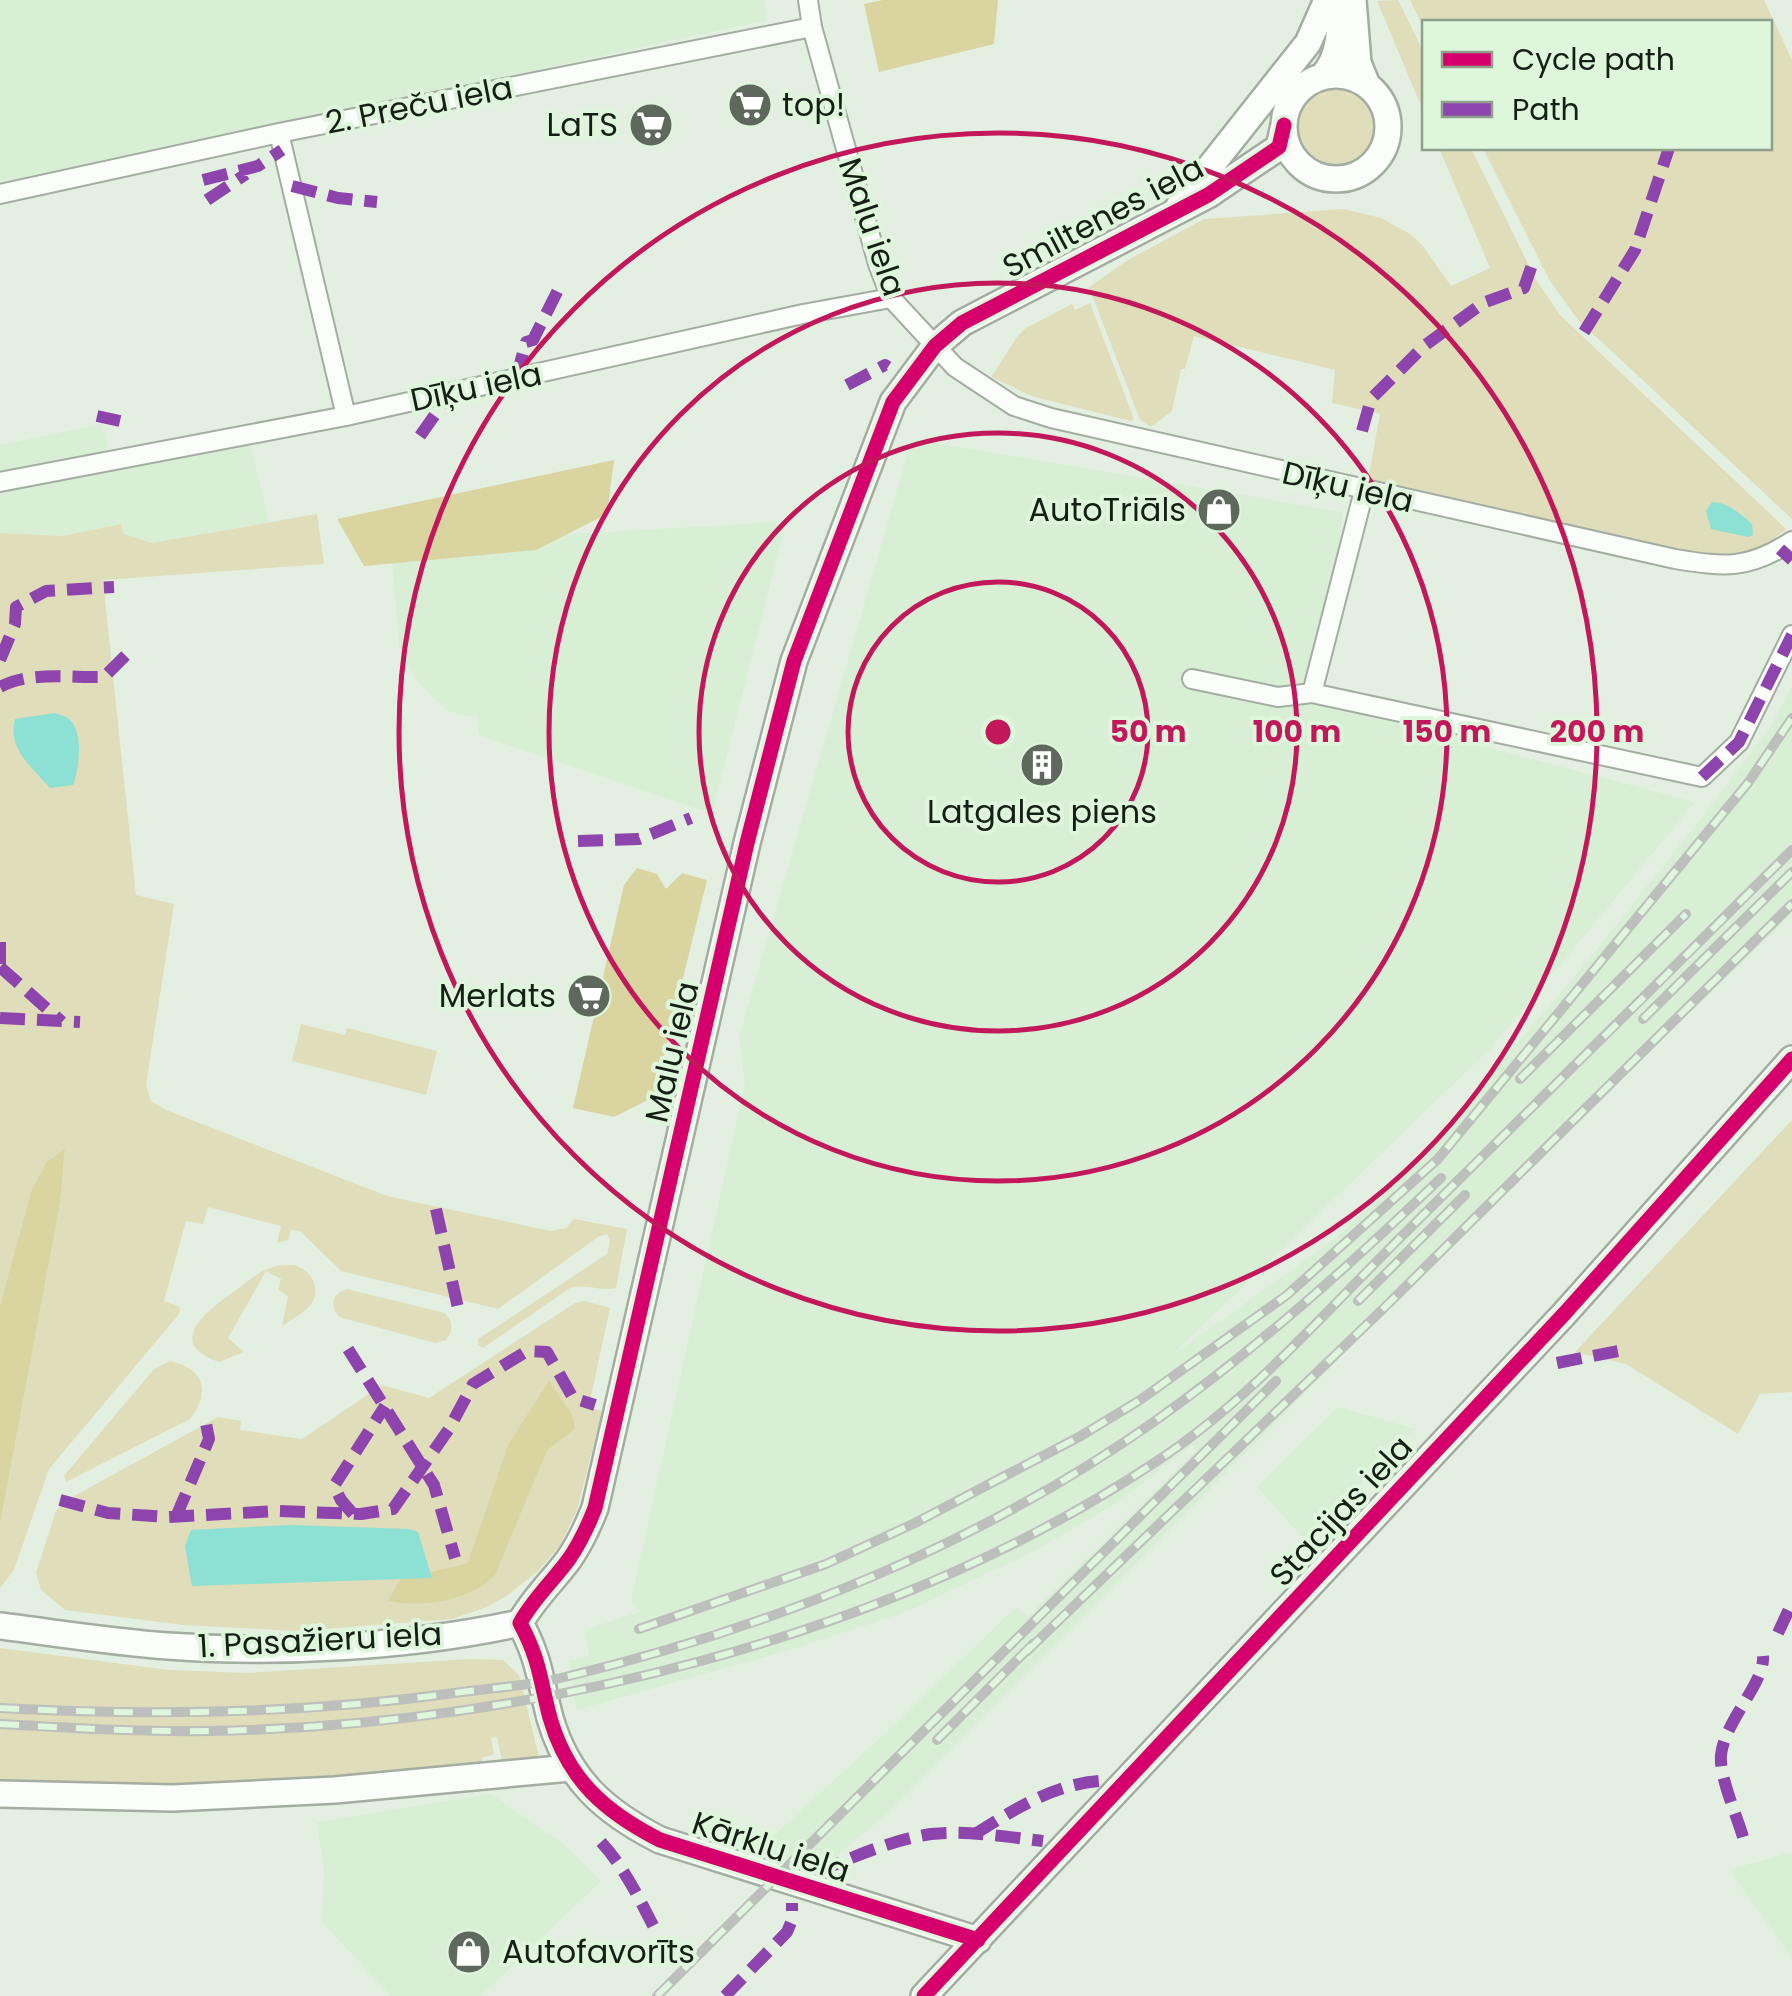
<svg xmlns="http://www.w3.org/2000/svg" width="1792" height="1996" font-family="Poppins,sans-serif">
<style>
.built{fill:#d8eed5}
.green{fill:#dfddba}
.forest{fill:#dad4a0}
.water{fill:#8ce0d4}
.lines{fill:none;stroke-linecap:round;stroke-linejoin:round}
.street-casing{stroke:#a3ada1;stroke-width:22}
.secondary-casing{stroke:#a3ada1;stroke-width:30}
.street{stroke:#fbfdfa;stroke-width:18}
.secondary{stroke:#fbfdfa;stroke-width:25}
.rail-casing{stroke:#bcbfbc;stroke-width:10}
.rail{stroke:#def6db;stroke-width:6;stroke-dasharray:19;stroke-linecap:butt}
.quiet{stroke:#8e44ad;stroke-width:12;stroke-dasharray:25 12;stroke-linecap:butt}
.cycleway-casing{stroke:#def6db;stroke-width:21}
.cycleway{stroke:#d6006c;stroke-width:15}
.ring{fill:none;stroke:#c2185b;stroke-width:5}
.labels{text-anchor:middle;stroke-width:8;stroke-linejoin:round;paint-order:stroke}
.street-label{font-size:32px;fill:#161f15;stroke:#def6db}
.poi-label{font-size:32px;fill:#161f15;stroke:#def6db;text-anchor:end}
.centre{fill:#c2185b;stroke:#def6db;stroke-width:5}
.ring-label{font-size:30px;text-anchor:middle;font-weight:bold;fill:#c2185b;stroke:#def6db;stroke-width:8;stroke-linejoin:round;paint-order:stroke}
</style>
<rect width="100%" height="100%" fill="#e3f0e1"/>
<path class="built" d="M0,0H764L767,20L30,179L0,181Z
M102,424L114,471L250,442L269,522L152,543L123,534L121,524L64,536L0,533V445Z
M912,439L1343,512L1319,703L1695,802L1492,1047L1169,1358L1337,1237L1424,1152L1589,959L1707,811L1769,729L1792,686V914L1485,1212L888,1813L822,1868L758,1850L893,1726L1016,1607L1028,1617L1197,1449L1192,1445L1115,1504L1038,1549L908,1611L793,1649L576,1710L569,1661L589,1656L585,1630L641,1611L631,1601L745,1083L739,1037Z
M776,522L784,530L713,809L701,810L479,735L477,716H464L449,711L432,697L417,680L399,647L391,545Z
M1338,1407L1416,1429L1305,1540L1257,1487Z
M491,1794L561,1842L601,1881L481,1996H391L322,1922L324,1870L317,1822Z
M1792,1852V1958L1729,1870Z"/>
<path class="green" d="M1398,0L1424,53V113L1377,1Z
M1410,0H1764L1792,60V519L1578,320L1550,281L1483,148H1770V22H1424V29Z
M1292 127a44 44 0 1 1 88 0a44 44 0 1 1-88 0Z
M1439,148H1471L1535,278L1560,315L1786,529C1759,554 1730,557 1694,554L1375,486L1369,475L1380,414L1332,403L1335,370L1194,336L1185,369H1181L1172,411L1151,427L1140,420L1089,287L1128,260L1204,219L1344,209L1381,218L1410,234L1423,246L1451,286L1490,268Z
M1090,303L1134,419L1131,421L1034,397L991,377L1017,337L1026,328L1072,304L1075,310Z
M317,514L324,564L103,580L136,895L174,904L146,1085L151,1101L166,1110L387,1196L551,1231L566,1228L574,1219L627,1229L616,1288C599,1292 589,1283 570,1288L483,1348L478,1345V1339L607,1254L610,1240L607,1234L598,1237L498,1309L341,1271L300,1231L291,1230L288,1240L277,1243L281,1226L208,1207L203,1224L186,1221L164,1301L180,1307L179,1314L49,1469L14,1570L0,1588V1524L60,1204L65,1150L31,1192L0,1305V533L63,536L121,524L124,534L152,543Z
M301,1024L345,1035L347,1028L437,1051L426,1095L292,1061Z
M1792,1120V1392L1760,1394L1738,1434L1626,1364L1575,1352Z
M294,1265C303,1268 309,1272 313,1281C324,1304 297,1316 282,1326L288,1296L278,1290L281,1279L266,1271L228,1338L244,1352L219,1362C162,1342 210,1309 236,1290C246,1283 258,1272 270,1268C277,1265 286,1265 294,1265Z
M347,1289L445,1313C454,1324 453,1330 446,1340L435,1343L339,1317C330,1305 331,1294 347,1289Z
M585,1301L610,1308L589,1406L602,1412L577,1510L560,1545L539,1570L508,1595L487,1607L452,1619L298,1631L183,1625L65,1610L41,1590L36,1573L56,1511L65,1501L218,1417L241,1421L240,1430L302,1439L382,1385L429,1398L575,1303Z
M170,1361C205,1369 211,1392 190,1419L66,1482L64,1476L154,1369Z
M0,1648L169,1670L246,1673L470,1659L503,1660L519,1675L539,1757L502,1761L497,1737L491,1738L494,1754L482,1758V1764L276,1783L153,1790L0,1782Z"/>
<path class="forest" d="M883,0H998L994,44L879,72L864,4Z
M614,460L607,514L536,550L364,566L337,519Z
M637,868L657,874L666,889L682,873L707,880L654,1097L614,1117L573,1108L624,885Z
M65,1149L60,1204L0,1524V1305L31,1192L47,1162Z
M549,1381L572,1415L575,1429L547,1450L495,1575C469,1601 424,1608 388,1601L400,1580L468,1563L508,1445Z"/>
<path class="water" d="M1712,502C1727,502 1741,514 1752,524L1753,535L1748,537L1711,529L1706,511Z
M55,713C60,715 66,716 70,720C84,734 79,769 73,785L50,788C32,767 7,749 15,719Z
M291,1525L409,1529L418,1532L432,1578L192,1586L185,1546L191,1530Z"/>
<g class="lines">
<defs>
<path id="street" d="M808,0L812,27L878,264L891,298L955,367L1014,406L1051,418L1675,559C1725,567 1748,570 1792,541
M279,133L346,416
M0,194L279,133L812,27
M0,482L346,416L803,314L891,298
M1192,679L1278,697L1312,693L1702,777L1739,742L1792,635
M1312,693L1364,491"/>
<path id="secondary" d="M1353,0L1358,63L1367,85
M1284 127a52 52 0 1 1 104 0a52 52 0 1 1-104 0Z
M1322,77C1341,57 1341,26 1339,0
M1179,206L1308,43L1327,0
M0,1626C56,1633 112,1642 168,1646C279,1654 411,1647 520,1623
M0,1794L173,1798L335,1790L570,1768
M978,1940L660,1840C605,1812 568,1780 550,1718C540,1680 540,1660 520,1623C533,1599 553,1581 569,1559C580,1543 588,1526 595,1508L747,843L794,661L893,402L935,346L962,323L1208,195L1279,147L1284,125
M924,1996L1565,1313L1792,1059"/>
</defs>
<use href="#street" class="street-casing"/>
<use href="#secondary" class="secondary-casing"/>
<use href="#street" class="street"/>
<use href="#secondary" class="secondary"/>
<defs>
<path id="rail" d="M1643,1019L1792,872
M1520,1079L1686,914
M1358,1301L1465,1195
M639,1629L826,1564L915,1523L1079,1437L1140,1400L1287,1295L1438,1159L1748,783L1792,718
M1026,1652L1385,1307L1792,904
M0,1708C153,1716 303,1714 454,1693C491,1688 529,1686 565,1677C773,1627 979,1545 1155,1421C1258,1348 1350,1265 1441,1178
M0,1724C70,1728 140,1732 210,1731C527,1726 891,1638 1157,1461C1250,1400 1325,1312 1404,1234C1533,1106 1663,979 1792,850
M937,1740L1033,1644
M657,1996L1276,1381"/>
</defs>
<use href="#rail" class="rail-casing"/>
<use href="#rail" class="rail"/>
<path class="quiet" d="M203,180L258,166L282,150
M292,186L338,198L377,202
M207,200L246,174
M1584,332L1635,250L1669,148
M516,378L526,342L533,340L560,286
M847,385L885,365L888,367
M97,416L120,421
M1362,431L1371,399L1424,346L1483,303L1524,288L1533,262
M420,436L451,392
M1780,549L1792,560
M0,660L15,624L16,607L46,591L114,587
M0,687C30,671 71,678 104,677L133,648
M1702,777L1739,742L1792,635
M578,841L639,839L691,818
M0,942V964
M0,967L62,1022
M0,1018L80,1022
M436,1209L458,1308
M348,1349L434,1485L455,1558
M1557,1363L1623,1350
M60,1500L108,1513L168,1517L277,1511L361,1514L393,1509L449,1429L473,1384L527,1351L547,1352L573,1398L595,1405
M353,1514L341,1500L334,1486L385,1406
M176,1517L209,1439L205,1418
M1778,1633L1792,1603
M975,1834C1015,1809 1052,1785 1099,1781
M1743,1837C1737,1816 1719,1776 1721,1755C1725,1720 1765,1683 1763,1656
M601,1842C626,1869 641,1903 658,1935
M817,1872C854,1857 891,1840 931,1834C968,1830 1006,1837 1043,1841
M725,1996L787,1932L792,1920V1903"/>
<defs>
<path id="cycleway" d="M978,1940L660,1840C605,1812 568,1780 550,1718C540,1680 540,1660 520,1623C533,1599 553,1581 569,1559C580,1543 588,1526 595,1508L747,843L794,661L893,402L935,346L962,323L1208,195L1279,147L1284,125
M924,1996L1565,1313L1792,1059"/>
</defs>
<use href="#cycleway" class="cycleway-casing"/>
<use href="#cycleway" class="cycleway"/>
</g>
<g class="ring">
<circle cx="998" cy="732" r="150"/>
<circle cx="998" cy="732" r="299"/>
<circle cx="998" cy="732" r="449"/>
<circle cx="998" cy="732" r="599"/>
</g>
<defs>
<symbol id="supermarket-disc" viewBox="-11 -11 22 22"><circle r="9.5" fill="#5e685c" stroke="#def6db"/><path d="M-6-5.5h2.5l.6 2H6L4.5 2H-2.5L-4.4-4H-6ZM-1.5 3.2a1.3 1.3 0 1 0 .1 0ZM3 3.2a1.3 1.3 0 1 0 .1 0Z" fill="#fff"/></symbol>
<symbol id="shop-disc" viewBox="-11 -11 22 22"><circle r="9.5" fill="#5e685c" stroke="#def6db"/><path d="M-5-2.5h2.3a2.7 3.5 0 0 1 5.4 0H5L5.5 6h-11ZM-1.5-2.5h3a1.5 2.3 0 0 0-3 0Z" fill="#fff"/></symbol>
<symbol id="building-disc" viewBox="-11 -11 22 22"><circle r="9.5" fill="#5e685c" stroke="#def6db"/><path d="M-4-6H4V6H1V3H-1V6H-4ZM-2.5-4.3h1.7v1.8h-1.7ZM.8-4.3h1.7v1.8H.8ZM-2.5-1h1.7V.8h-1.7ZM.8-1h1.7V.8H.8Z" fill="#fff"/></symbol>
</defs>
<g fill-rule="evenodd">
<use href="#supermarket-disc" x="725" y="80" width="50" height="50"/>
<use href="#supermarket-disc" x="626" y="100" width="50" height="50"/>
<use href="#shop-disc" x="1194" y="485" width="50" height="50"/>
<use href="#building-disc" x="1017" y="740" width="50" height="50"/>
<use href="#supermarket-disc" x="564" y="971" width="50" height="50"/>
<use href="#shop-disc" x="444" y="1927" width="50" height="50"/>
</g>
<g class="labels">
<g class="street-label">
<text transform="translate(419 105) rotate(-11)" y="11">2. Preču iela</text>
<text transform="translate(1103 217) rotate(-28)" y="11">Smiltenes iela</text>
<text transform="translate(872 227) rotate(71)" y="11">Malu iela</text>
<text transform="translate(476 387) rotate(-12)" y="11">Dīķu iela</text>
<text transform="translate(1348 487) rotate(13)" y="11">Dīķu iela</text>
<text transform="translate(672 1052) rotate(-77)" y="11">Malu iela</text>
<text transform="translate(1341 1511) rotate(-47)" y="11">Stacijas iela</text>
<text transform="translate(320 1640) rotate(-3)" y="11">1. Pasažieru iela</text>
<text transform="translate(771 1847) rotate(18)" y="11">Kārklu iela</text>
</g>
<g class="poi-label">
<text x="782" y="116" text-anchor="start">top!</text>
<text x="618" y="136">LaTS</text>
<text x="1186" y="521">AutoTriāls</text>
<text x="1042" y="823" text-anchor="middle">Latgales piens</text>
<text x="556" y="1007">Merlats</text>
<text x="502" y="1963" text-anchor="start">Autofavorīts</text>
</g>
</g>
<circle cx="998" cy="732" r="15" class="centre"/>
<g class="ring-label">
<text x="1148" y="742">50 m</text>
<text x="1297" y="742">100 m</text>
<text x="1447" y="742">150 m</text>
<text x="1597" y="742">200 m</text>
</g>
<rect x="1422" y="20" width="350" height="130" fill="#def6db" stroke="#8ea08c" stroke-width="2.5"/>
<rect x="1442" y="52" width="50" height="15" fill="#d6006c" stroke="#8ea08c" stroke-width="2.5"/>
<text x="1512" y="70" font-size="30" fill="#161f15">Cycle path</text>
<rect x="1442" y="102" width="50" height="15" fill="#8e44ad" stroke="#8ea08c" stroke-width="2.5"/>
<text x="1512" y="120" font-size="30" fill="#161f15">Path</text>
</svg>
